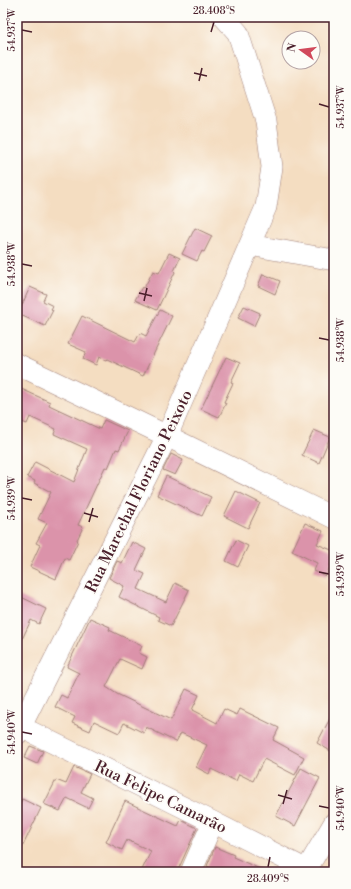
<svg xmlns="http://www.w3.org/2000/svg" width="351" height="889" font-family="'Libre Bodoni',serif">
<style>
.building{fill:#db93aa}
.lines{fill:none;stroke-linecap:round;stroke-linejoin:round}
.minor-casing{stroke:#9f7e76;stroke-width:22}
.minor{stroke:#fff;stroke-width:21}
.ticks{fill:none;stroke:#4a1f2b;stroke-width:1.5}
.labels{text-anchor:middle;stroke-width:3.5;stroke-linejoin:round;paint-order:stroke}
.street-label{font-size:16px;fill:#4a1f2b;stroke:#fdfcf7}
.neatline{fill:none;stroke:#4a1f2b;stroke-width:1.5}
.ticks-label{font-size:10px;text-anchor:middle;fill:#4a1f2b}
</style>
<rect width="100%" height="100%" fill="#fdfcf7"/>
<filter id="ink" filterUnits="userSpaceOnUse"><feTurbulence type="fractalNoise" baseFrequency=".025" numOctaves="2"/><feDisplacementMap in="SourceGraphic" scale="8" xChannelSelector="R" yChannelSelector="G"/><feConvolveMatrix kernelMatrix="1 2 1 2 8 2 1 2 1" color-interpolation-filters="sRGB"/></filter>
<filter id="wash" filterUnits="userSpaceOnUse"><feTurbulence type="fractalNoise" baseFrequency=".012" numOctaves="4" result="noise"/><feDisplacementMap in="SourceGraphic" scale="16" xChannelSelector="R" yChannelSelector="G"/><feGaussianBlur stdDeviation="0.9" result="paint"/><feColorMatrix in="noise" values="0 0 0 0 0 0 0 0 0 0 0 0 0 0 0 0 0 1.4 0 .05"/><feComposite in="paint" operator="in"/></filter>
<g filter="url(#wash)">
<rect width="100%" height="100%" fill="#f4ddc1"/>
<g id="blocks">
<path class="building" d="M195,228L212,236L204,252L202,251L197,261L182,254Z
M169,253L180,258L174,271L175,272L157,310L135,300L142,287L144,288L153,271L159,273Z
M263,274L280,281L275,294L258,286Z
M30,287L46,294L43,301L53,306L51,309L53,310L45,326L18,314Z
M244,306L260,313L254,326L238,318Z
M160,310L172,316L143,376L107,359L106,360L99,357L96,365L83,359L86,352L68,344L82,316L135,342L140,333L146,336Z
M226,357L240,363L231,382L233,383L224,402L226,403L219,417L201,409Z
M17,387L50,402L49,405L100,429L104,420L128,431L119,450L116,449L108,468L105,467L78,525L83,527L77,540L78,541L69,560L65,558L56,579L30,567L40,545L36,543L47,523L38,519L51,492L34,483L35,481L27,477L35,462L74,482L87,449L54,434L56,429L30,417L27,424L17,420Z
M314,430L330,437L319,463L302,455Z
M171,454L183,460L175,475L163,470Z
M166,476L211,497L202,516L157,495Z
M236,491L260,503L248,528L224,516Z
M305,523L323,531L317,544L334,551V557L326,576L314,571L317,563L292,551Z
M236,540L248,546L238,567L226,561Z
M132,542L146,549L136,570L145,574L138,589L166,602L175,583L189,590L171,626L158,620L159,617L119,597L124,586L109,578L117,561L122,563Z
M17,595L46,609L39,624L31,620L17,650Z
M90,618L110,627L109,630L142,646L139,653L147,657L142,669L120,659L106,687L117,694L171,720L186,689L199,695L192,710L217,723L224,709L237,715L240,709L279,728L273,740L304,757L295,775L264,759L253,781L239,774L236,781L211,769L209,774L196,767L207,745L181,733L176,742L146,727L144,733L124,723L119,733L94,721L90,731L72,723L75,717L55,707L61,695L67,698L79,673L67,667Z
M334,711V753L317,743Z
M30,746L43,751L37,764L24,758Z
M74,767L90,774L81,792L93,798L88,808L67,798L60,811L44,804L56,780L66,784Z
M301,768L320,778L295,826L276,816Z
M22,799L41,808L17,858V810Z
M125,801L178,826L181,820L197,828L177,872H141L151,851L127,840L122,850L106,842Z
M215,847L234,855L233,857L267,872H219L207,866Z"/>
</g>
</g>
<g filter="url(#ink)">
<use href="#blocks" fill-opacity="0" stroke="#9f7e76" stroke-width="1"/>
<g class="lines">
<defs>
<path id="minor" d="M250,245L334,260
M17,364L167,436L334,518
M17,725L213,822L305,869
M17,734L167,436L266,207L272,167L266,121L238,33L224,17
M191,872L213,822
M305,872L334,823"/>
</defs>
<use href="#minor" class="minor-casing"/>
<use href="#minor" class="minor"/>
</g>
</g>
<path class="ticks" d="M22,30L32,32M211,32L214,22M194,73L207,76M199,81L202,68M319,104L329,107M22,264L32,266M139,293L152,296M144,301L147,288M319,338L329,340M22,498L32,500M84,513L98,517M89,522L93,508M319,572L329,574M22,732L32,734M278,795L292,799M283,804L287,790M319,806L329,808M268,867L270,857"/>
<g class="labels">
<g class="street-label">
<text transform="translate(138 491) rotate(-64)" y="6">Rua Marechal Floriano Peixoto</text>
<text transform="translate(161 796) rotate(26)" y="6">Rua Felipe Camarão</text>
</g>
</g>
<rect width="351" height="889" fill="none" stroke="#fdfcf7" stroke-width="44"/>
<g transform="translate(301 50) rotate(284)"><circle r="19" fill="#fdfcf7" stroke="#b5a4a5"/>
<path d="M0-3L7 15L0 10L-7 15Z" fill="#d1495b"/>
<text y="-6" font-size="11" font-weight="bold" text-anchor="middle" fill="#4a1f2b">N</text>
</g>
<rect x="22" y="22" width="307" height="845" class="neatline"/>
<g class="ticks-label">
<text x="214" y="14">28.408°S</text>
<text transform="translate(11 30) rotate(-90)" y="4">54.937°W</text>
<text transform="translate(340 107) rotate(-90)" y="4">54.937°W</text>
<text transform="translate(11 264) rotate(-90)" y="4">54.938°W</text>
<text transform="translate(340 340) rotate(-90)" y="4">54.938°W</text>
<text transform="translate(11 498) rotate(-90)" y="4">54.939°W</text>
<text transform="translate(340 574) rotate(-90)" y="4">54.939°W</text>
<text transform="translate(11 732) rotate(-90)" y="4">54.940°W</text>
<text transform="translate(340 808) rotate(-90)" y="4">54.940°W</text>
<text x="268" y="882">28.409°S</text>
</g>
</svg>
